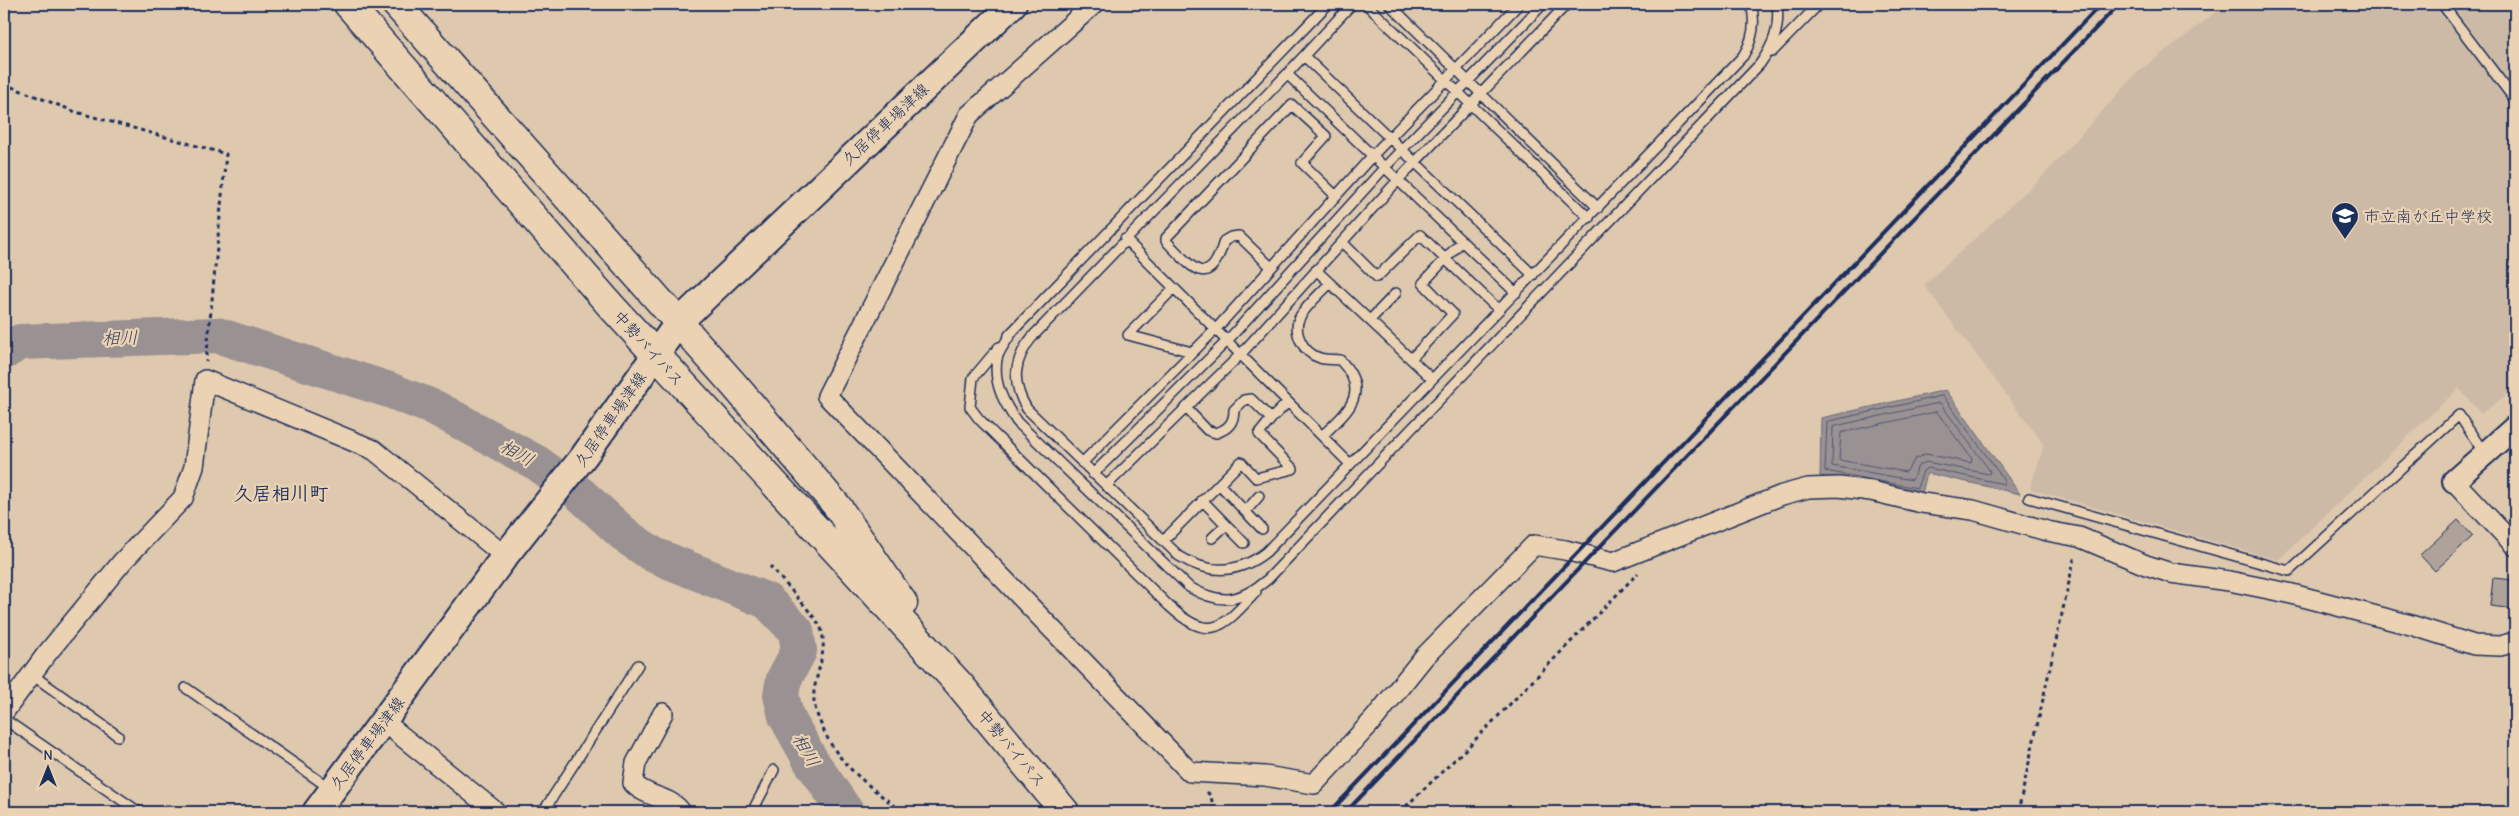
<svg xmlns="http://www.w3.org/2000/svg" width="2519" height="816" font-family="'Comic Neue','Klee One',sans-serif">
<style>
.built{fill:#ccbaa7}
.water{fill:#999192;stroke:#676a7d}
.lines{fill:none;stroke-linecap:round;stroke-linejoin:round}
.shore{stroke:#4d5673;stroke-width:1}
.river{stroke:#999192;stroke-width:36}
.building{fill:#aea29a;stroke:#1b2f5e}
.service-casing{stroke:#1b2f5e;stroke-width:12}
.minor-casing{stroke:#1b2f5e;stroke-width:22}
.tertiary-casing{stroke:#1b2f5e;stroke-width:26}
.secondary-casing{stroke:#1b2f5e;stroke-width:30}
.trunk-casing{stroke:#1b2f5e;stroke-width:31}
.path{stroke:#1b2f5e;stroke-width:3;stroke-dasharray:4 4;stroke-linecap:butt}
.service{stroke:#ebd2b3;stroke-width:9}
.minor{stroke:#ebd2b3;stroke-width:19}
.tertiary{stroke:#ebd2b3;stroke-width:22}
.secondary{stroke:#ebd2b3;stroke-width:26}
.trunk{stroke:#ebd2b3;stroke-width:28}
.rail{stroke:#1b2f5e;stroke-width:4}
.labels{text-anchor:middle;stroke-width:4.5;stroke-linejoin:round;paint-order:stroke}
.street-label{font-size:16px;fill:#1b2f5e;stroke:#ebd2b3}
.poi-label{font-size:16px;fill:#1b2f5e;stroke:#ebd2b3;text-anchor:start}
.water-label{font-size:18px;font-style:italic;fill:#344368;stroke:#ebd2b3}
.quarter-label{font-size:19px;font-weight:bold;fill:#1b2f5e;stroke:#ebd2b3}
</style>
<rect width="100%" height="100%" fill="#dec8ae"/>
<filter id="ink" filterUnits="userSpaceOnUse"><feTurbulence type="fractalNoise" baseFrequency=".02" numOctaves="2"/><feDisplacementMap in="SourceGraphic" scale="10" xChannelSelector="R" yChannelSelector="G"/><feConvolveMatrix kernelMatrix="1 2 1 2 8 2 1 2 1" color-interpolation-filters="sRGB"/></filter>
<g filter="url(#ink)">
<path class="built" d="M2227,4H2515V388L2481,414L2459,388L2278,560L2030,489L2044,445L1924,285L2041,178L2139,71Z"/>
<path class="water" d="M1946,390L2020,494L1927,473L1922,494L1820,476L1821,418Z"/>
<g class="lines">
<path class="shore" d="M1943,396L2004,480V484L1928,468L1923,471L1917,488L1825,471L1827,422Z
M1940,403L1990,471L1989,474L1926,462L1918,466L1912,480L1832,466L1833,427Z
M1937,412L1972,459L1971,463L1926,454L1915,459L1906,472L1839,460L1841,433Z"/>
<path class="river" d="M4,352L20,342L217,335L389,390L437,409L537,463L580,494L627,537L654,555L767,601L796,631L799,651L784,679L781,695L786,716L811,761L846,812"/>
</g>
<path class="building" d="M2458,520L2473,536L2435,571L2420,555Z
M2493,578L2515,580V609L2490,606Z"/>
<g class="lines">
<defs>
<path id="service" d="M1352,4L1287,74L1033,336C1013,360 1011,383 1027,409L1179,556C1209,575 1238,574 1266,552L1743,56C1753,40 1756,22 1751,4
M1366,4L1589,218
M1389,4L1598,208
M2442,4L2515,100
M1772,52L1819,4
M1304,56L1533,275
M1287,74L1516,293
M1125,239L1350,464
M1342,242L1377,277L1420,235L1499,310
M1271,267L1239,236L1231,237L1224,241C1209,293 1191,266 1166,241V238L1292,105L1326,136L1302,163L1336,196
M1316,270L1432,379
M1174,288L1128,335L1192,352
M1370,320L1396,293
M1013,331C1008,339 999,350 997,359C993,384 1004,403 1017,422L1189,587C1222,606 1240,602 1268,579L1760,64C1774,44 1780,28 1777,4
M1009,335L1328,4
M999,347L973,378L970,407L979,419L1169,606C1211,644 1223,627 1256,592
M1411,359L1453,314L1423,283L1462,241
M1186,408L1207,430L1216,433C1228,429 1234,423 1234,410L1244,400L1251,399L1271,419L1288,402
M1322,436C1347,412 1372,393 1340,360C1333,359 1326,360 1320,358C1303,353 1291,331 1301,315C1309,303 1321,293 1330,283
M1082,463L1216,329L1373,155L1519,4
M1093,474L1227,341L1385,167L1543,4
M1219,484L1262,529
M1106,486L1241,354L1399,179L1567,4
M2029,498L2289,571L2459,415L2484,453
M1202,500L1244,543
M1246,511L1259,496
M1212,538L1226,525
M1163,541L1241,462L1256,478L1293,469L1259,434L1271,419
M31,674L118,736
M186,688L331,789
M4,719L139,812
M543,812L638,665
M752,812L774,770"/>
<path id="minor" d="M1094,4L969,115L827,396L1190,772L1265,776L1314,784L1375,718L1424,657L1534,545L1565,550L1613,562L1782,495L1808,488L1839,487L1871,491L1922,503L1973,510L2047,531L2079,537L2146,565L2171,573L2229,581L2288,593L2411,625L2474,645L2500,646L2515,642
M2454,481L2515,546
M4,712L45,656L122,562L183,498L194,467L205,380L374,450L505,556
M663,713L636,763L633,783C646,798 671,796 681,812
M384,722L496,812"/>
<path id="tertiary" d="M2454,481L2515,427"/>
<path id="secondary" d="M316,812L505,556L584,456L678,323L1013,4"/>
<path id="trunk" d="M348,4L611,306L959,684L1065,812
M396,4L735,386L837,506L903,603"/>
</defs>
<use href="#service" class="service-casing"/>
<use href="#minor" class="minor-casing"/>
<use href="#tertiary" class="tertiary-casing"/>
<use href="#secondary" class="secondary-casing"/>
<use href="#trunk" class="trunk-casing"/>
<path class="path" d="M4,84L76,112L226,154L206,362
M770,566C779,577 817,618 821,628C828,650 817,670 814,691C813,703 816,713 821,724C837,765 869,785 902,812
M1207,792L1211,796L1214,812
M1400,812L1470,745L1638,573
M2018,812L2075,555"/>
<use href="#service" class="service"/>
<use href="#minor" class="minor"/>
<use href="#tertiary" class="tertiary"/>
<use href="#secondary" class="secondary"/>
<use href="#trunk" class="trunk"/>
<path class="rail" d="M1330,812L2101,4
M1346,812L2119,4"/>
</g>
</g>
<defs>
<symbol id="school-pin" viewBox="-11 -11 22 30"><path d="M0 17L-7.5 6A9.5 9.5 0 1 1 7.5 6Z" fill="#1b2f5e" stroke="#ebd2b3"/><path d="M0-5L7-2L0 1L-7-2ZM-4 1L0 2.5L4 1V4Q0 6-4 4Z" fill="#fff"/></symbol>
</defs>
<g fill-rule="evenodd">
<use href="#school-pin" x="2329" y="200" width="32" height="43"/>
</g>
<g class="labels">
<g class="street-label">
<text transform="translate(885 124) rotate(-43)" y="6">久居停車場津線</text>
<text transform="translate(649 348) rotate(48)" y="6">中勢バイパス</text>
<text transform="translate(610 419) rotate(-55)" y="6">久居停車場津線</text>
<text transform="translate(367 743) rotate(-53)" y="6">久居停車場津線</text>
<text transform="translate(1012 748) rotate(50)" y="6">中勢バイパス</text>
</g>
<g class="poi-label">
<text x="2364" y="222">市立南が丘中学校</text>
</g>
<g class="water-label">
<text transform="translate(120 338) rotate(-2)" y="6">相川</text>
<text transform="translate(517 453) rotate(29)" y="6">相川</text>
<text transform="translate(806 750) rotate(60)" y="6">相川</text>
</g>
<g class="quarter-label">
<text x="281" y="500">久居相川町</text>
</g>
</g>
<rect width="2519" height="816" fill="none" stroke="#ebd2b3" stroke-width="20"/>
<rect x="10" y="10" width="2499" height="796" fill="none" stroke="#1b2f5e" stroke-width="2" filter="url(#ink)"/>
<g transform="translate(48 768)" stroke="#ebd2b3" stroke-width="4" paint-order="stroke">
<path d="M0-4L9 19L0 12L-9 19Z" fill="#1b2f5e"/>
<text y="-8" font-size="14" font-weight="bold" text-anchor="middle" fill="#1b2f5e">N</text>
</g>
</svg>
